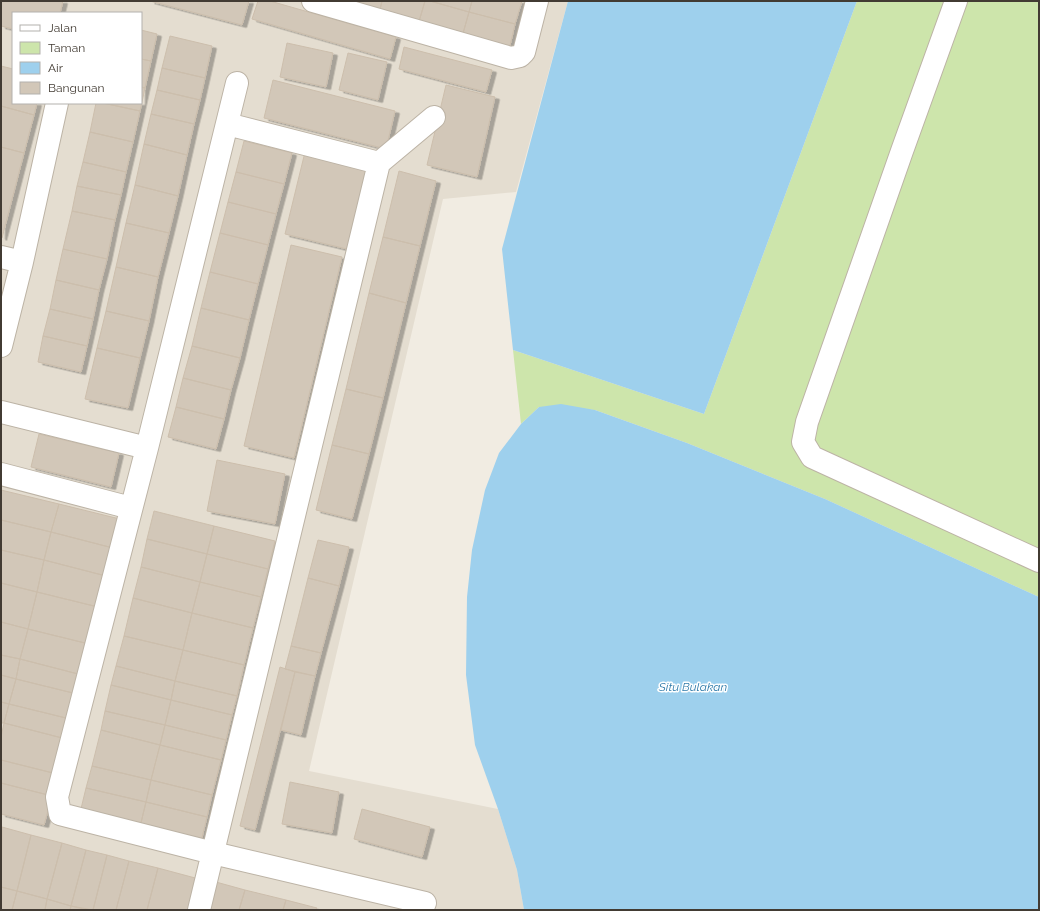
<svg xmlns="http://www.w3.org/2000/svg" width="1040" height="911" font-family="Raleway,sans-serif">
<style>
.residential{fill:#e4ddd0;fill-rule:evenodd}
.green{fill:#cde5ab}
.water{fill:#9ed0ed}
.building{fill:#d2c7b8;stroke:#ccbeac;filter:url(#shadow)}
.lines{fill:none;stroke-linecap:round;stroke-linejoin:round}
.minor-casing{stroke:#bcb3a5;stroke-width:24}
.minor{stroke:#fff;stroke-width:22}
.labels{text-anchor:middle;stroke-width:3;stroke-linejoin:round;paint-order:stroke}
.water-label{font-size:12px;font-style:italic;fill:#307baa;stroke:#fff}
</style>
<defs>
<filter id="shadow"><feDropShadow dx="4.5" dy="2.5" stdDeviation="0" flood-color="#0004"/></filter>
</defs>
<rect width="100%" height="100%" fill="#f1ece2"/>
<path class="residential" d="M1,1H568L516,192L443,199L309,771L498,809L517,870L524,910H1ZM13,13H141V103H13Z"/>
<path class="green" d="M857,1H1039V597L825,499L687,443L595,410L539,407L521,424L513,350L704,414Z"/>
<path class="water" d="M568,1H857L704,414L513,350L502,249Z
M561,404L595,410L687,443L825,499L1039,597V910H524L517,870L498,809L475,745L466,675L467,597L472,550L485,490L499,453L521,424L539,407Z"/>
<path class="building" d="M1,1H63L60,13H13V29L1,26Z
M150,1H249L242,25Z
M258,1H270L396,37L390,59L252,19Z
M345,1H382L379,14Z
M382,1H425L418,25L379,14Z
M425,1H430L469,12L462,37L418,25Z
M430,1H472L469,12Z
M472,1H522L515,24L469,12Z
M469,12L515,24L509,50L462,37Z
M141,30L157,34L151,61L141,59Z
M170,36L212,46L205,78L162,68Z
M287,43L333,53L326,87L280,77Z
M404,47L492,70L486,92L399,69Z
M348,53L387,62L378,100L339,90Z
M141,59L151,61L145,88L141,87Z
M1,66L13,69V103H37L34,115L1,106Z
M162,68L205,78L200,100L157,90Z
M273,80L395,111L386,149L264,118Z
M446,85L495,97L477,177L427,165Z
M141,87L145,88L140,111L103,103H141Z
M157,90L200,100L194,124L151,114Z
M96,103H103L140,111L133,142L90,132Z
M1,106L34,115L24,153L1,147Z
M151,114L194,124L187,155L144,144Z
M90,132L133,142L126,172L83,162Z
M244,141L292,153L284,184L236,172Z
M144,144L187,155L178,196L135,185Z
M1,147L24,153L2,238L1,237Z
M305,152L370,168L351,250L285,234Z
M83,162L126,172L121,195L77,186Z
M399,171L436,181L420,246L383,237Z
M236,172L284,184L276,214L228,202Z
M135,185L178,196L169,233L126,223Z
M77,186L121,195L115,220L72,211Z
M228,202L276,214L268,245L220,233Z
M72,211L115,220L107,259L63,249Z
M126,223L169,233L158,277L116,267Z
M220,233L268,245L258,284L210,272Z
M383,237L420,246L406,303L369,293Z
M291,245L342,257L294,458L244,446Z
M63,249L107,259L99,290L56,280Z
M116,267L158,277L149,321L106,311Z
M210,272L258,284L249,320L201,308Z
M56,280L99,290L93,319L50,309Z
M369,293L406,303L383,398L346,389Z
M201,308L249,320L240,358L192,346Z
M50,309L93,319L87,346L43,336Z
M106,311L149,321L140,358L97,348Z
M43,336L87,346L81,372L38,362Z
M192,346L240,358L231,390L183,378Z
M97,348L140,358L128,408L85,399Z
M183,378L231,390L224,419L176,407Z
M346,389L383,398L369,454L332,445Z
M176,407L224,419L216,449L168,437Z
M39,434L119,453L111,487L31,467Z
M332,445L369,454L352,519L316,510Z
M217,460L285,474L275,524L207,511Z
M1,490L59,504L51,532L1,520Z
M59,504L120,519L113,548L51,532Z
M154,511L214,526L207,554L147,539Z
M1,520L51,532L44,560L1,550Z
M214,526L275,541L268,569L207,554Z
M51,532L113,548L106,576L44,560Z
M147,539L207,554L200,582L141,567Z
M318,540L349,547L339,586L308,578Z
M1,550L44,560L37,592L1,583Z
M207,554L268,569L261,597L200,582Z
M44,560L106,576L98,607L37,592Z
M141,567L200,582L192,613L133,598Z
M308,578L339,586L321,653L291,646Z
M200,582L261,597L253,628L192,613Z
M1,583L37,592L28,629L1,622Z
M37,592L98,607L89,644L28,629Z
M133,598L192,613L183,650L124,636Z
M192,613L253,628L244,665L183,650Z
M1,622L28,629L20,659L1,655Z
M28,629L89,644L82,675L20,659Z
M124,636L183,650L175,681L116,666Z
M291,646L321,653L315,676L285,669Z
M183,650L244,665L237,696L175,681Z
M1,655L20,659L16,679L1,675Z
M20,659L82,675L77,694L16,679Z
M116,666L175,681L171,700L111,685Z
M280,667L295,672L255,830L240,826Z
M295,672L315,676L301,735L281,730Z
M1,675L16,679L9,704L1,702Z
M16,679L77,694L70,719L9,704Z
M175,681L237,696L232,715L171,700Z
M111,685L171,700L165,725L105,711Z
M171,700L232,715L226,740L165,725Z
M1,702L9,704L4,723H1Z
M9,704L70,719L66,739L4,723Z
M105,711L165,725L160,745L101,730Z
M4,723L66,739L57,774L1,760V737Z
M165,725L226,740L221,760L160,745Z
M101,730L160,745L151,780L92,766Z
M160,745L221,760L212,795L151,780Z
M1,760L57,774L52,796L1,783Z
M92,766L151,780L146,802L86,788Z
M151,780L212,795L207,817L146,802Z
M290,782L339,792L332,833L282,824Z
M1,783L52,796L44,825L1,814Z
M86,788L146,802L139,831L79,817Z
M146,802L207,817L200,846L139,831Z
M362,809L430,827L422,857L354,839Z
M2,827L31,835L17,891L1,887Z
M31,835L62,843L47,899L17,891Z
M62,843L86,850L71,906L47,899Z
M86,850L107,855L93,910L71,906Z
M107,855L129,861L116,910H93Z
M129,861L158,868L147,910H116Z
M158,868L199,879L191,910H147Z
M216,882L245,890L239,910H209Z
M1,887L17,891L12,910H1Z
M245,890L286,900L283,910H239Z
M17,891L47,899L45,910H12Z
M47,899L71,906L70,910H45Z
M286,900L317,908L316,910H283Z
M71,906L88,910H70Z"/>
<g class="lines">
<defs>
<path id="minor" d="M313,1L511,58L520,56L524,52L537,1
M956,1L902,151L807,422L803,442L812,457L1039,561
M237,83L147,448L57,797L60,814L213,853L425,903
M227,124L379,163
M1,257L22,262
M1,346L22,262L57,103
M1,412L147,448
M1,474L131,508
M199,910L379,163L434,117"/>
</defs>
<use href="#minor" class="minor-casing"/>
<use href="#minor" class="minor"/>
</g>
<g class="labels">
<g class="water-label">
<text x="693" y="691">Situ Bulakan</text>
</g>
</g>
<rect width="1040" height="911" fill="none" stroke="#423b33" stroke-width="4"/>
<rect x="12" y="12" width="130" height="92" fill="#ffffff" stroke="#b3b1ad"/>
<rect x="20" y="25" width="20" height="6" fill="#ffffff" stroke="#b3b1ad"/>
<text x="48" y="32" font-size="12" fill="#423b33">Jalan</text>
<rect x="20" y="42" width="20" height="12" fill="#cde5ab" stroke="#b3b1ad"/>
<text x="48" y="52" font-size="12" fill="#423b33">Taman</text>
<rect x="20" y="62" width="20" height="12" fill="#9ed0ed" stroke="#b3b1ad"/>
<text x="48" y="72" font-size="12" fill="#423b33">Air</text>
<rect x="20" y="82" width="20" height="12" fill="#d2c7b8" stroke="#b3b1ad"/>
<text x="48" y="92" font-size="12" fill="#423b33">Bangunan</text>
</svg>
